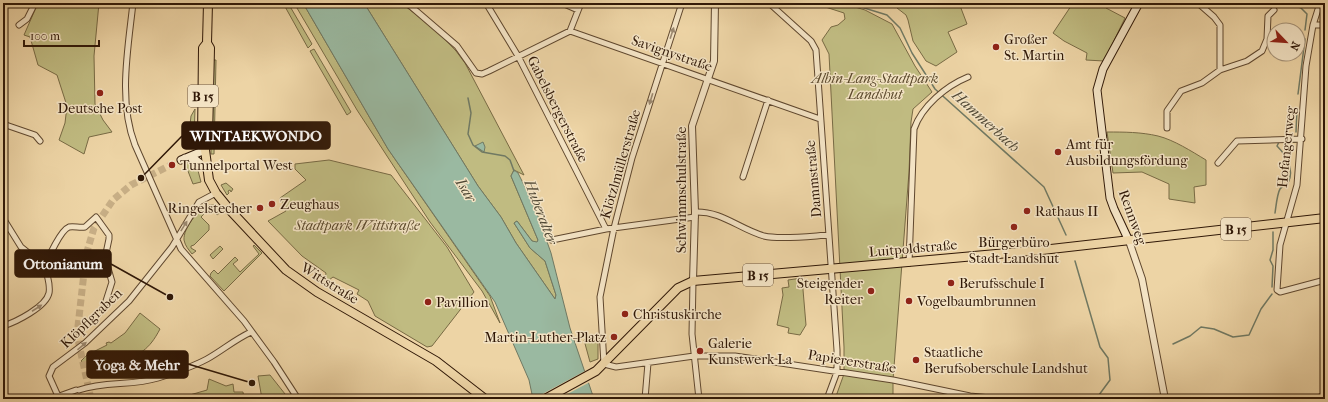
<svg xmlns="http://www.w3.org/2000/svg" width="1328" height="402" font-family="'IM FELL French Canon',serif">
<style>
.green{fill:#c0bb81;stroke:#786a44}
.water{fill:#9ab9a1;stroke:#707963}
.pier{fill:#edd4a5}
.lines{fill:none;stroke-linecap:round;stroke-linejoin:round}
.stream{stroke:#707963;stroke-width:1.5}
.secondary-tunnel{stroke:#c7ae85;stroke-width:7;stroke-dasharray:7 3.5;stroke-linecap:butt}
.minor-casing{stroke:#5f472e;stroke-width:7}
.tertiary-casing{stroke:#5f472e;stroke-width:8}
.secondary-casing{stroke:#301807;stroke-width:9}
.primary-casing{stroke:#301807;stroke-width:10}
.minor{stroke:#f3e3c4;stroke-width:5}
.tertiary{stroke:#f3e3c4;stroke-width:6}
.secondary{stroke:#f3e3c4;stroke-width:7}
.primary{stroke:#edd4a5;stroke-width:8}
.oneway{fill:#9b886f}
.poi-dot{fill:#8f2418;stroke:#f3e3c4;stroke-width:1.5}
.labels{text-anchor:middle;stroke-width:3;stroke-linejoin:round;paint-order:stroke}
.shield{fill:#f3e3c4;stroke:#6a5540;stroke-width:1}
.shield-label{font-size:13px;font-weight:bold;fill:#301807}
.poi-label{font-size:14px;fill:#301807;stroke:#f3e3c4;text-anchor:start}
.street-label{font-size:14px;fill:#301807;stroke:#f3e3c4}
.park-label{font-size:14px;font-style:italic;fill:#5b492c;stroke:#f3e3c4}
.water-label{font-size:15px;font-style:italic;fill:#504835;stroke:#f3e3c4}
.leader{fill:none;stroke:#301807;stroke-width:1.5}
.callout-dot{fill:#301807;stroke:#f3e3c4;stroke-width:1.5}
.callout{fill:#301807;stroke:#301807;stroke-width:1.5}
.callout-label{font-size:15px;text-anchor:middle;font-weight:bold;fill:#fff}
</style>
<rect width="100%" height="100%" fill="#edd4a5"/>
<filter id="stains"><feTurbulence type="fractalNoise" baseFrequency=".005" numOctaves="4"/><feColorMatrix values="0 0 0 0 .2 0 0 0 0 .09 0 0 0 0 .02 0 0 0 .5 -.17"/></filter>
<radialGradient id="worn" r=".72"><stop offset=".6" stop-color="#630" stop-opacity="0"/><stop offset="1" stop-color="#630" stop-opacity=".3"/></radialGradient>
<path class="green" d="M38,3H99L94,56L95,104L103,120L112,132L89,137L84,154L59,140L65,123L67,106L57,75L38,65L30,37L24,35Z
M283,3H288L312,44L308,48Z
M294,3H303L388,149L490,296L500,323L482,291L430,222L357,110Z
M364,3H401L435,29L456,51L465,63L524,175L514,170L511,176L538,240L537,243L532,241L517,221L514,223L530,248L545,261L556,295L555,299L516,243L501,217L478,186Z
M813,3H842L865,10L892,24L915,66L932,92L913,109L911,122L909,172L893,380V399H835L844,374V347L829,54L822,40L831,27L838,25L845,19L844,13Z
M895,3H959L967,24L948,32L957,52L936,66L926,61L913,41L908,20L906,15L897,8Z
M1073,3H1108L1106,8L1125,18L1104,61L1086,60L1087,53L1064,41L1053,33Z
M314,49L351,112L347,115L310,51Z
M212,60H216L214,154H211Z
M195,109L194,141L188,142L191,116Z
M1107,132C1124,132 1141,132 1158,136C1174,140 1191,151 1206,160V185L1194,187L1195,203L1169,199V184L1142,172L1113,173Z
M329,160L391,175L447,247L474,292L432,346L427,347L375,316L368,301L357,294L359,290L333,277L329,280L325,278L326,273L302,256L268,221L286,211L280,198L306,180L295,169V164Z
M189,161L196,163L201,182L193,184L186,166L183,164Z
M226,183L233,189L231,192L230,190L228,191L229,193L227,195L221,185Z
M210,205H216L222,211L217,215L210,208L201,217L209,225V230L194,245L191,246V248L196,251L192,254C189,250 185,246 184,240C183,228 199,208 210,205Z
M254,245L262,253L224,291L210,276L211,273L214,270L218,274L235,257L238,260L233,264L240,272L259,254L253,246Z
M220,246L223,249L213,259L210,255Z
M802,278L806,325L800,335L788,333L789,328L777,325L783,295L782,288L789,287L788,280Z
M140,313L160,329C149,350 140,355 118,362L115,355C105,357 98,363 91,371L81,361L87,355L107,345L106,343L109,342L111,343L125,333Z
M598,337V359L590,362L584,340Z
M270,375L289,399H262L258,376Z
M209,379L226,386L233,384L234,392H243L244,399H176L207,390Z"/>
<path class="water" d="M303,3H364L478,186L501,217L516,243L555,299L556,295L545,261L530,248L514,223L517,221L532,241L537,242L538,240L511,176L514,170L518,173L534,205L551,253L570,328L594,399H533L529,380L495,302L388,149Z
M483,142L485,147L484,152L475,146Z"/>
<path class="pier" d="M585,371L590,382L558,399H533Z"/>
<g class="lines">
<path class="stream" d="M848,3L887,15L900,28L912,53L935,89L1044,187L1066,235
M1290,3L1301,8L1307,14L1305,30
M1298,94L1305,39
M468,98L471,113L468,134L473,145L482,152L505,156L510,160L514,171
M1296,132L1297,109
M1287,142H1296
M1275,213C1276,207 1277,194 1280,189C1282,186 1286,185 1288,183C1295,170 1286,155 1277,146L1279,142
M1075,261L1100,347L1108,358L1110,380L1096,399
M1272,287L1273,266L1270,260L1273,250V232
M1173,344L1190,336L1201,327L1214,329L1233,337L1249,335L1261,309L1272,294"/>
<path class="secondary-tunnel" d="M91,399L77,335L86,255L94,228L113,200L131,185L181,160"/>
<defs>
<path id="minor" d="M133,3C128,49 118,101 135,145L181,249L244,321L274,362L298,399
M407,3L457,46L476,73L482,74L489,71L570,31L820,119
M486,3L518,56L606,229
M562,3L578,10
M682,3L632,158L614,228L600,297L604,364L616,367L694,356H735L893,380L970,396L1000,399
M769,3L811,41L816,50L837,350V372L827,399
M1198,3L1214,17L1220,25V70
M1320,3L1313,25L1306,66L1297,185L1280,245L1277,290L1280,292L1325,280
M19,25L27,19L35,3
M1313,25H1325
M570,31L581,3
M3,124L35,135L40,141
M1167,128V111L1181,91L1202,83L1220,70L1247,61L1262,51L1267,39L1268,16L1274,10
M1218,163L1237,141L1302,139
M743,177L768,100
M695,212C722,211 739,229 764,236C780,240 812,236 829,235
M3,218L21,247L46,267
M552,240L606,229L695,217
M909,263L914,129C922,106 946,86 968,77
M693,281L692,334L699,399
M3,326C16,322 46,307 49,293C51,283 45,272 46,266C48,257 61,230 69,227C74,226 80,228 85,227L96,217L109,235V239L105,258L112,282L105,304
M79,390C105,381 132,386 158,378C174,373 192,367 207,359C223,350 234,340 251,332
M58,396L49,376L53,367L85,343L129,301L172,247L199,202L216,193
M51,399L76,390
M645,399L648,363
M1315,399L1325,395"/>
<path id="tertiary" d="M1129,241L1142,279L1165,399
M693,281L695,212L692,126L714,61L715,3"/>
<path id="secondary" d="M185,158L196,160L207,169
M181,160L205,150
M1129,241L1114,209L1110,198L1097,90L1103,69L1139,3"/>
<path id="primary" d="M208,3L207,43L203,48L202,140L205,150L209,180L216,193L229,209L286,270L317,292L436,361L485,399
M205,150L208,139L210,48L207,43
M545,399L596,371L678,288L693,281L1042,250L1325,218"/>
</defs>
<use href="#minor" class="minor-casing"/>
<use href="#tertiary" class="tertiary-casing"/>
<use href="#secondary" class="secondary-casing"/>
<use href="#primary" class="primary-casing"/>
<use href="#minor" class="minor"/>
<use href="#tertiary" class="tertiary"/>
<use href="#secondary" class="secondary"/>
<use href="#primary" class="primary"/>
</g>
<defs><path id="oneway-solid" d="M-6-.8H1V-3.2L6.5 0L1 3.2V.8H-6Z"/></defs>
<g class="oneway">
<use href="#oneway-solid" transform="translate(672 33) rotate(-72)"/>
<use href="#oneway-solid" transform="translate(651 99) rotate(107)"/>
<use href="#oneway-solid" transform="translate(184 226) rotate(-58)"/>
<use href="#oneway-solid" transform="translate(37 308) rotate(-33)"/>
<use href="#oneway-solid" transform="translate(82 346) rotate(-41)"/>
</g>
<g class="poi-dot">
<circle cx="996" cy="47" r="4"/>
<circle cx="100" cy="93" r="4"/>
<circle cx="1058" cy="152" r="4"/>
<circle cx="172" cy="165" r="4"/>
<circle cx="272" cy="204" r="4"/>
<circle cx="260" cy="208" r="4"/>
<circle cx="1027" cy="211" r="4"/>
<circle cx="1014" cy="227" r="4"/>
<circle cx="951" cy="283" r="4"/>
<circle cx="871" cy="291" r="4"/>
<circle cx="909" cy="301" r="4"/>
<circle cx="428" cy="302" r="4"/>
<circle cx="625" cy="314" r="4"/>
<circle cx="614" cy="337" r="4"/>
<circle cx="700" cy="351" r="4"/>
<circle cx="916" cy="360" r="4"/>
</g>
<g class="labels">
<g class="shield">
<rect x="188" y="85" width="30" height="22" rx="3"/>
<rect x="1221" y="218" width="30" height="22" rx="3"/>
<rect x="743" y="264" width="30" height="22" rx="3"/>
</g>
<g class="shield-label">
<text x="203" y="101">B 15</text>
<text x="1236" y="234">B 15</text>
<text x="758" y="280">B 15</text>
</g>
<g class="poi-label">
<text x="1004" y="44">Großer<tspan x="1004" dy="16">St. Martin</tspan></text>
<text x="100" y="113" text-anchor="middle">Deutsche Post</text>
<text x="1066" y="149">Amt für<tspan x="1066" dy="16">Ausbildungsfördung</tspan></text>
<text x="180" y="170">Tunnelportal West</text>
<text x="280" y="209">Zeughaus</text>
<text x="252" y="213" text-anchor="end">Ringelstecher</text>
<text x="1035" y="216">Rathaus II</text>
<text x="1014" y="247" text-anchor="middle">Bürgerbüro<tspan x="1014" dy="16">Stadt Landshut</tspan></text>
<text x="863" y="288" text-anchor="end">Steigender<tspan x="863" dy="16">Reiter</tspan></text>
<text x="959" y="288">Berufsschule I</text>
<text x="917" y="306">Vogelbaumbrunnen</text>
<text x="436" y="307">Pavillion</text>
<text x="633" y="319">Christuskirche</text>
<text x="606" y="342" text-anchor="end">Martin-Luther-Platz</text>
<text x="708" y="348">Galerie<tspan x="708" dy="16">Kunstwerk La</tspan></text>
<text x="924" y="357">Staatliche<tspan x="924" dy="16">Berufsoberschule Landshut</tspan></text>
</g>
<g class="street-label">
<text transform="translate(672 53) rotate(19)" y="5">Savignystraße</text>
<text transform="translate(558 109) rotate(63)" y="5">Gabelsbergerstraße</text>
<text transform="translate(1286 147) rotate(-84)" y="5">Hofangerweg</text>
<text transform="translate(620 164) rotate(-74)" y="5">Klötzlmüllerstraße</text>
<text transform="translate(813 179) rotate(-95)" y="5">Dammstraße</text>
<text transform="translate(681 190) rotate(-90)" y="5">Schwimmschulstraße</text>
<text transform="translate(1133 217) rotate(70)" y="5">Rennweg</text>
<text transform="translate(913 248) rotate(-5)" y="5">Luitpoldstraße</text>
<text transform="translate(330 283) rotate(32)" y="5">Wittstraße</text>
<text transform="translate(91 318) rotate(-44)" y="5">Klöpflgraben</text>
<text transform="translate(852 361) rotate(9)" y="5">Papiererstraße</text>
</g>
<g class="park-label">
<text x="875" y="83">Albin-Lang-Stadtpark<tspan x="875" dy="16">Landshut</tspan></text>
<text x="357" y="230">Stadtpark Wittstraße</text>
</g>
<g class="water-label">
<text transform="translate(986 121) rotate(42)" y="5">Hammerbach</text>
<text transform="translate(466 190) rotate(58)" y="5">Isar</text>
<text transform="translate(541 212) rotate(69)" y="5">Huberalter</text>
</g>
</g>
<path class="leader" d="M141 178L182 136M170 297L111 264M252 383L188 364"/>
<g class="callout-dot">
<circle cx="141" cy="178" r="4"/>
<circle cx="170" cy="297" r="4"/>
<circle cx="252" cy="383" r="4"/>
</g>
<g class="callout">
<rect x="182" y="122" width="148" height="27" rx="4"/>
<rect x="15" y="250" width="96" height="27" rx="4"/>
<rect x="87" y="351" width="101" height="27" rx="4"/>
</g>
<g class="callout-label">
<text x="256" y="141">WINTAEKWONDO</text>
<text x="63" y="269">Ottonianum</text>
<text x="137" y="370">Yoga &amp; Mehr</text>
</g>
<rect width="1328" height="402" fill="none" stroke="#edd4a5" stroke-width="16"/>
<rect x="4" y="4" width="1320" height="394" fill="none" stroke="#301807" stroke-width="2"/>
<rect x="8" y="8" width="1312" height="386" fill="none" stroke="#301807"/>
<g transform="translate(1286 42) rotate(115)"><circle r="19" fill="#f3e3c4" stroke="#a59278"/>
<path d="M0-3L7 15L0 10L-7 15Z" fill="#8f2418"/>
<text y="-6" font-size="11" font-weight="bold" text-anchor="middle" fill="#301807">N</text>
</g>
<path d="M24 40v6h75v-6" fill="none" stroke="#301807" stroke-width="2"/>
<text x="30" y="40" font-size="12" fill="#301807" stroke="#f3e3c4" stroke-width="3" paint-order="stroke">100 m</text>
<rect width="100%" height="100%" filter="url(#stains)"/>
<rect width="100%" height="100%" fill="url(#worn)"/>
</svg>
